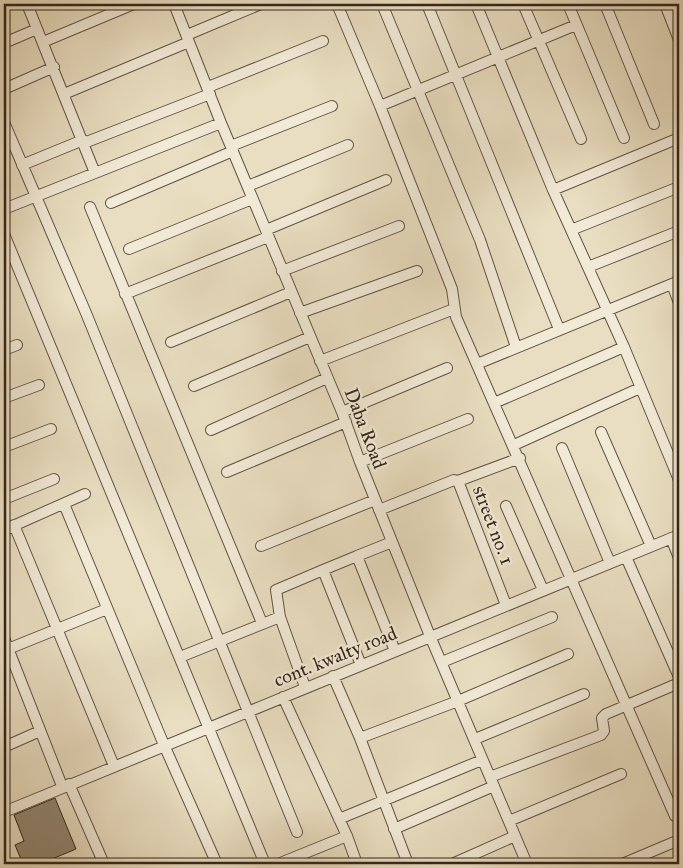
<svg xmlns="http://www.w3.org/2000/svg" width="683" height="868" font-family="'IM FELL Great Primer',serif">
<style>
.building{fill:#928672;stroke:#34261c}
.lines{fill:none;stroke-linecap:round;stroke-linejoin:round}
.street-casing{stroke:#615445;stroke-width:12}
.street{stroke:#f1ead7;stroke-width:10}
.labels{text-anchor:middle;stroke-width:4.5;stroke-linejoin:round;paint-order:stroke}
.street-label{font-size:19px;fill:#34261c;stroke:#f1ead7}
</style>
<rect width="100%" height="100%" fill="#e9dec1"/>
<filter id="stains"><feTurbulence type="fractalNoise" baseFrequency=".004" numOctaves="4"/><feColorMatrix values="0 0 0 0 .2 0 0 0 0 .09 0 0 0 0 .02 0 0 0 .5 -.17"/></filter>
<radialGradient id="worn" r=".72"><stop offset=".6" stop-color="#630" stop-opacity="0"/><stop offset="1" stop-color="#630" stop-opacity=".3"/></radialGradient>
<path class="building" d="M55,798L76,849L40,864H23L15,845L24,841L14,815Z"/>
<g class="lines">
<defs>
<path id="street" d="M174,4L221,123L342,412L360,462L430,636L527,864
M337,4L380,106L452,289L456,317L675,816
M382,4L480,240L516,347
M427,4L559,329
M476,4L553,190L624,347
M523,4L581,139
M568,4L624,138
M605,4L654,124
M665,4L679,40
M187,35L261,4
M43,42L134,4
M4,43L37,29
M208,87L323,41
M4,89L54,67
M64,94L189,42
M380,106L576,25
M4,122L86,313L297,832
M84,143L210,94
M231,146L332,106
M22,165L83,140
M95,173L221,123
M248,186L348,145
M553,190L679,138
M111,203L233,151
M90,207L262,623
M4,209L95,173L27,4
M266,230L386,180
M571,230L679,187
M4,234L265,864
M129,249L252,199
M588,267L679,231
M282,271L399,226
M672,284L679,303
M125,294L268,237
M300,313L417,271
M171,342L291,292
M4,350L17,345
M320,361L454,309
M477,364L679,281
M194,386L310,337
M4,398L39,385
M494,403L624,347L679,480
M342,412L447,368
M211,430L327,378
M601,432L651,546
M514,445L640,388
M4,447L51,429
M562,448L610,563
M360,462L468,419
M227,472L346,422
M458,481L520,458
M4,499L54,479
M64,504L164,745L216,862
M506,506L543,590
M379,510L454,480L458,481L506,605
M14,525L114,766
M4,530L85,494
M671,538L679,558
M392,542L357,556L395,651
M261,546L375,500
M357,556L323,570L361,665
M626,557L679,677
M4,638L62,786
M8,649L107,609
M180,657L280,617
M442,662L552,617
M333,676L360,738L408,864
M305,687L280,617L276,590L323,570
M283,697L347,836L357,864
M360,738L458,701L568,654
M475,739L584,694
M4,747L40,731
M490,777L601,735L604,731L602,718L606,714L679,683
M69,784L104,864
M4,812L679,535
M339,819L482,760
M509,821L621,774
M394,829L494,786
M4,863V864
M278,864L347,836
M452,864L515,836
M622,864L679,840"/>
</defs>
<use href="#street" class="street-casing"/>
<use href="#street" class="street"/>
</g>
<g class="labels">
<g class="street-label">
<text transform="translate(366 428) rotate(69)" y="7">Daba Road</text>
<text transform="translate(494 525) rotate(69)" y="7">street no. 1</text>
<text transform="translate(335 656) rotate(-22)" y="7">cont. kwalty road</text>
</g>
</g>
<rect width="683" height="868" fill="none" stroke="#e9dec1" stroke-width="20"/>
<rect x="5" y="5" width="673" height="858" fill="none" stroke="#34261c" stroke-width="2.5"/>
<rect x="10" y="10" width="663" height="848" fill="none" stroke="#34261c"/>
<rect width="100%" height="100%" filter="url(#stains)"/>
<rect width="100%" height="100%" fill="url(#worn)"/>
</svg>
